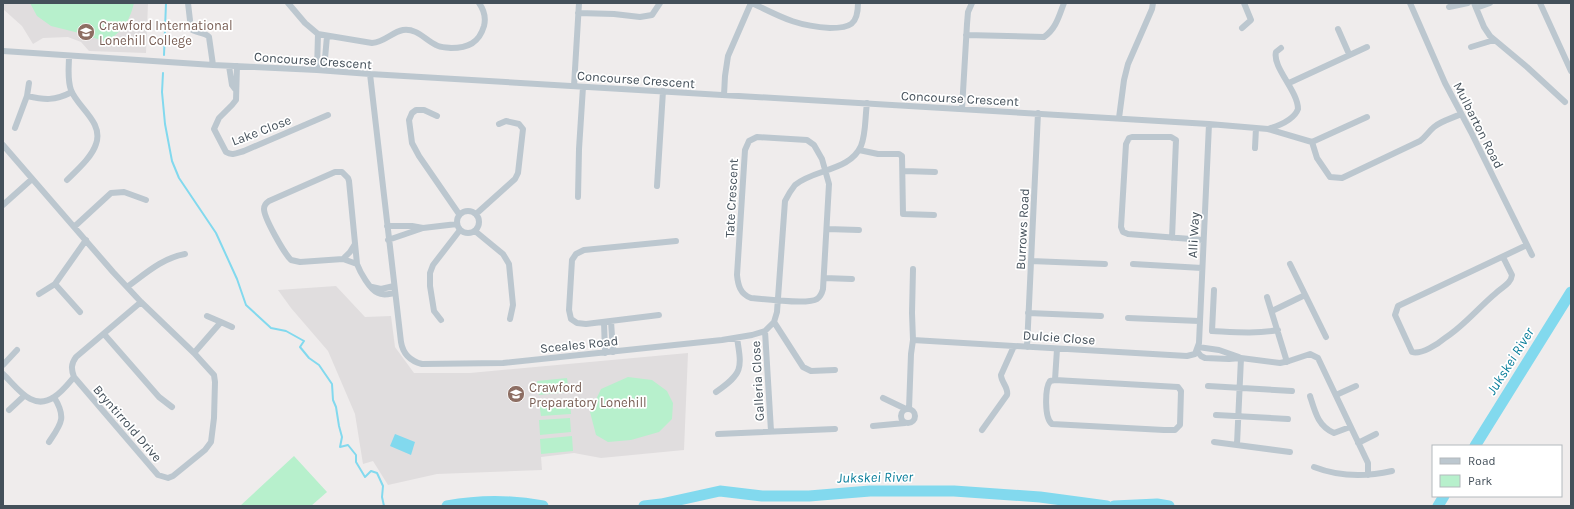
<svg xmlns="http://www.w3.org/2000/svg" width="1574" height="509" font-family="Karla,sans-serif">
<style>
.education{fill:#e0ddde}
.green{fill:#b7f0cc}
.water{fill:#82d9ee}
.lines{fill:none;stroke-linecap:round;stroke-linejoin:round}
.stream{stroke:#82d9ee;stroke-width:2}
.river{stroke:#82d9ee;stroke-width:11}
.minor{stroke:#bcc7cf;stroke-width:6}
.labels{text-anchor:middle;stroke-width:3.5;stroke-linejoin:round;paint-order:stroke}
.education-label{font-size:13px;fill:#785e54;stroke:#fff;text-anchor:start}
.street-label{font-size:13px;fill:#44505a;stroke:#fff}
.water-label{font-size:14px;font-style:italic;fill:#087d9a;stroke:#fff}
</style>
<rect width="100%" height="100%" fill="#efecec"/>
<path class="education" d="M3,3H148L146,53L89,51L81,42L68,37L43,38L33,44L22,26L3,9Z
M336,286L365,317L391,316L395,347L414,373H470L688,353L684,450L601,458L574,453L541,457L542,470L437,474L388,485L373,461L363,464L355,414L328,351L291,308L278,290Z"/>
<path class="green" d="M30,3H134C129,23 123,30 106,42L83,34L51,26L37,16Z
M628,377L652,380L667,391L673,403L672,419L659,432L631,440L608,442L596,435L590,412L601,389Z
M567,378L569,392L539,395L537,381Z
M570,400L571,414L541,416L539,402Z
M570,418L571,432L540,435L539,420Z
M572,436L573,451L541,454L540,439Z
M294,456L327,492L311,506H240Z"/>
<path class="water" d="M395,434L415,442L411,455L390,446Z"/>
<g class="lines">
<path class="stream" d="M164,55L166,3
M163,73L162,92L165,124L172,161L179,178L216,233L237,279L246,305L271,328L286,331L304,341L300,347L309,358L319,365L332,384L333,400L336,407L339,426L342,437L340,447L348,445L356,455V462L365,477L371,471L377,473L383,486L382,497L384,506"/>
<path class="river" d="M1475,446L1571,292
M447,506C479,500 511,500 543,506
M644,506L661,504L720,491L762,496H809L870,491H954L1040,497L1107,506
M1114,506L1157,504L1169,506
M1438,506L1444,496"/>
<path class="minor" d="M188,3L191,29C196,34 204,31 209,37L213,65
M288,3L305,23L318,34L372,43C385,42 392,32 403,30C417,28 425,40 436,45C441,48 446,47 451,48C468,48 479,43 484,26C486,18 484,10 479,3
M752,3C781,17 796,26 830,28C850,28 858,25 858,3
M1410,3L1445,83L1471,132L1532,255
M1474,3L1484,27L1490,36L1527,67L1565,102
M1540,3L1571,71
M1449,7L1468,3
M1476,8L1490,3
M578,13L614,14L640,17L652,15L660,3
M1242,28L1251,20L1244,3
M1338,29L1349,54
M966,35L1044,37C1056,29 1059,16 1064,3
M1471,47L1494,40
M3,51L213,65L317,70L370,74L1209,124L1268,129L1312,142
M229,66L232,85L235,89
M237,66L236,100L232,105L219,118L214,129L226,152C232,156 237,153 244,151L328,115
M317,70L318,34
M324,70L327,36
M370,74L401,342C403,354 410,361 422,364L503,363L722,340L752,335L765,331L774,322L777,312L785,201C788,195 791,190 795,185C814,169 850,171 861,146C866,134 865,117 867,103
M29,83L27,96C45,100 54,101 72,92
M1289,83L1367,47
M574,86L579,3
M724,95L725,76L728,56L751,3
M962,109L967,24L968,12L972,3
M437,116L424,110H416L412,113L409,120L412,143L419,156L459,214
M1367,117L1312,142L1317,158L1330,177L1342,178L1420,141C1426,137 1428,132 1434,127C1441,121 1453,118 1461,114
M1119,118L1124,80L1128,64L1152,9L1153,3
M15,128L27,96
M1268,129C1278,126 1294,120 1298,109C1298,91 1272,67 1276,52L1281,48
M757,137L807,140L814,145L822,159L829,184L823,289C822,293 820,297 817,299C808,305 763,299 751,298C740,294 738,285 737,275L745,150L749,141Z
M3,145L113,272L141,302L194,353L214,375L215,382L214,418L211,442L205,450L173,476L168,478L158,475L74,377C71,369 71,364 76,357L141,302
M1255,148L1256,128
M859,150L878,154H899L902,156L903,214L934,215
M904,171L935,172
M67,180C77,170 92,157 96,144C104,122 77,107 71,90C67,79 69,67 69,56
M657,186L663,91
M578,197L579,149L583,87
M3,205L32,179
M457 222a11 11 0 1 1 22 0a11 11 0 1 1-22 0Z
M476,214L515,179L518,173L523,129L519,124L506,121L499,124
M387,226H412L423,228
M74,227L111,193L124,192L146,200
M827,229L859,230
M475,231L503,254L509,264L513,305L510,319
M1172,238L1176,140L1171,137H1132L1129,138L1126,144L1121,227L1123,232L1128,234L1203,240
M388,240L423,228L457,224
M1503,257L1512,275C1511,284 1502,287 1496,293C1479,307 1464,326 1445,338C1438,344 1421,355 1412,352L1395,315L1398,306L1527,245
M343,259L350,252L355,244
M1031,261L1105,264
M357,264L343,259L300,262L291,260C284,253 264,218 264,209C264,206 266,203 269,201L335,172H342L348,178L349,181L357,264C360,272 370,290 378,293C383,296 389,294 394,293
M1133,264L1202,268
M1290,264L1326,337
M824,278L852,279
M55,284L80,312
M127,287C145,274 162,258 185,254
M372,287L381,289L394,286
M1214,290L1212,331C1234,332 1255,334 1278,330
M39,294L55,284L86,240
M1267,297L1287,362
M1272,311L1305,295
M1028,313L1101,316
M659,315L586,324L577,323L571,319L569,310L572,260L576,254L584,250L676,241
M207,316L221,322
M1128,318L1199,321
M441,320L434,311L430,286V273L433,265L460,230
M611,321L613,352
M604,322L605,353
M774,322L803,367L811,371L835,370
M765,331L771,431
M104,334L159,397L172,407
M913,340L1187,356L1195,354L1199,343L1209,124
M1027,347L1038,113
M1198,347L1219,350L1239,357
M1197,351L1201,356L1205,358L1229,359L1241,358L1280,363L1289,361L1310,354L1318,358L1368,463V475
M194,353L221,322L232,327
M3,365L17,350
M3,374C17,387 32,412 54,397C62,392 68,384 74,377
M1055,380L1178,387L1181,391L1180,425L1175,430H1164L1052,424C1044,418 1045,388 1050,381L1055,380L1057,349
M1208,386L1292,391
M716,392C743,373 742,369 737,338
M1336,395L1356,386
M1310,396C1315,412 1318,426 1334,433L1350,427
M883,398L906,409
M901 416a7 7 0 1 1 14 0a7 7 0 1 1-14 0Z
M909,409L911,354L913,340L912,313L913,269
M9,410L24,396
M1216,415L1288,419
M873,426L905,423
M982,430L1007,395C1009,388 1001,382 1001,375L1014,346
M718,434L835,429
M49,442C61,424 67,418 54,397
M1214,442L1290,452
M1358,443L1376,434
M1237,444L1241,358
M1314,467C1340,477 1366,477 1392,471"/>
</g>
<defs>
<symbol id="school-disc" viewBox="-11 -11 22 22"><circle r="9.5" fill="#8d6e63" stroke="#fff"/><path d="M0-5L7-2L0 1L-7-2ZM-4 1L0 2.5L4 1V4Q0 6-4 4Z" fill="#fff"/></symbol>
</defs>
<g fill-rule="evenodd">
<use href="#school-disc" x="76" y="22" width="20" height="20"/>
<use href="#school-disc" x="506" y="384" width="20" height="20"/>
</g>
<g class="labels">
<g class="education-label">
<text x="99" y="30">Crawford International<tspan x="99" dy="15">Lonehill College</tspan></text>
<text x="529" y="392">Crawford<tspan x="529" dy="15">Preparatory Lonehill</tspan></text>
</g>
<g class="street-label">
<text transform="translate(313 60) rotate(4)" y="5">Concourse Crescent</text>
<text transform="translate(636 79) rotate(4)" y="5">Concourse Crescent</text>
<text transform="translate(960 98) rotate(3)" y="5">Concourse Crescent</text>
<text transform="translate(1479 125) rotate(63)" y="5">Mulbarton Road</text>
<text transform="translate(261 130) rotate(-21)" y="5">Lake Close</text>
<text transform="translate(731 198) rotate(-87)" y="5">Tate Crescent</text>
<text transform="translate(1022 229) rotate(-87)" y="5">Burrows Road</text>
<text transform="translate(1193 235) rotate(-87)" y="5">Alli Way</text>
<text transform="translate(1059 337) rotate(4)" y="5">Dulcie Close</text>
<text transform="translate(579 344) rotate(-6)" y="5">Sceales Road</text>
<text transform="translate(757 381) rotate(-93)" y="5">Galleria Close</text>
<text transform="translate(128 423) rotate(49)" y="5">Bryntirrold Drive</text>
</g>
<g class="water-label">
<text transform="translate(1510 361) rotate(-58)" y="5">Jukskei River</text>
<text transform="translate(875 477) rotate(-1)" y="5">Jukskei River</text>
</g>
</g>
<rect width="1574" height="509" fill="none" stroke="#44505a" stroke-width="8"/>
<rect x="1432" y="445" width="130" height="52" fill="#ffffff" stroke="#b4b9bd"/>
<rect x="1440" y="458" width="20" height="6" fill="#bcc7cf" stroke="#b4b9bd"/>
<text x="1468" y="465" font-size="12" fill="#44505a">Road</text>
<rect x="1440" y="475" width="20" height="12" fill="#b7f0cc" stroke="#b4b9bd"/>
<text x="1468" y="485" font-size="12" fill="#44505a">Park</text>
</svg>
